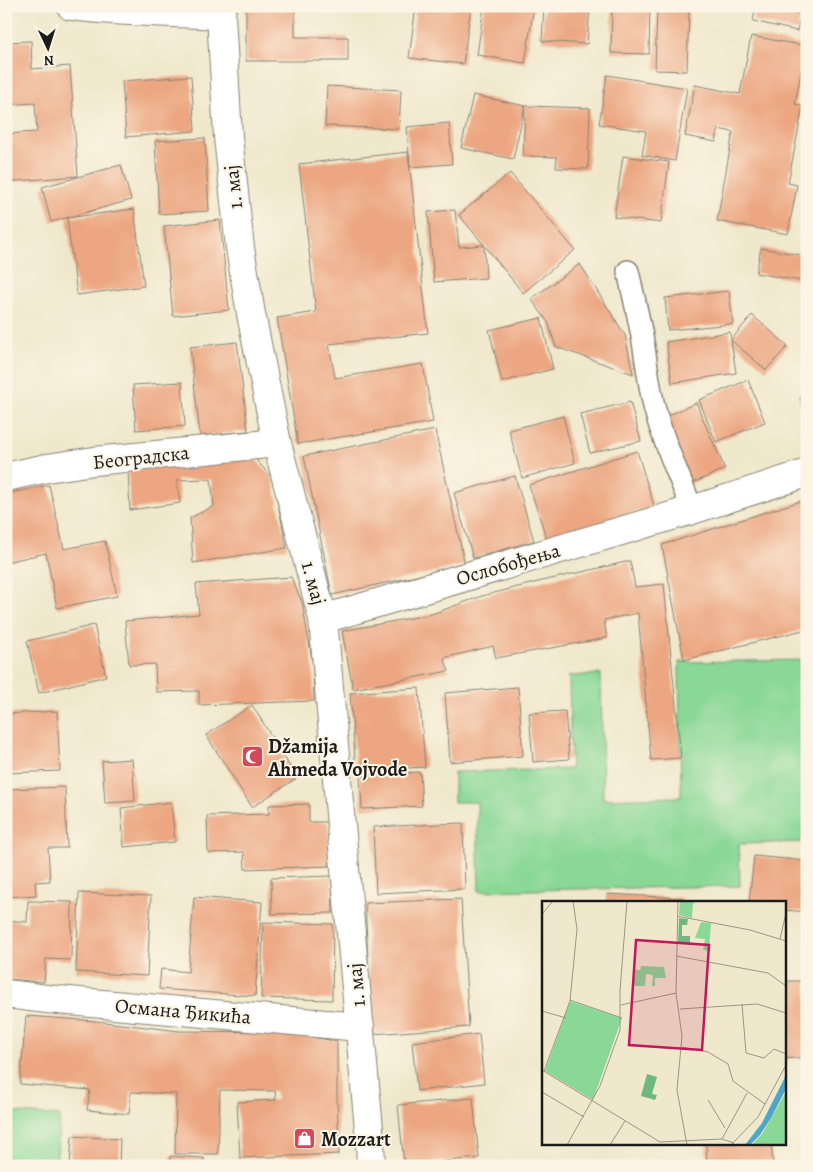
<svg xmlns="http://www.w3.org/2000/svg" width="813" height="1172" font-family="Alegreya,serif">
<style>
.green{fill:#8ad896;stroke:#537a59}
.building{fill:#eca782}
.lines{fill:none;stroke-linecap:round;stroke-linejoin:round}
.service-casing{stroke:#868274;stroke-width:24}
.minor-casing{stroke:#868274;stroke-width:30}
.tertiary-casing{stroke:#868274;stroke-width:30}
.service{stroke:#fff;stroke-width:21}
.minor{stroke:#fff;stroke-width:28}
.tertiary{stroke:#fff;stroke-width:28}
.labels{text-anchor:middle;stroke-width:4;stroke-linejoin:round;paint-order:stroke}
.street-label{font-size:20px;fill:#1c1c1c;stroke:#fcf5e5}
.poi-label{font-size:20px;font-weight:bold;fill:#1c1c1c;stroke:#fcf5e5;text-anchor:start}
.inset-road{fill:none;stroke:#9b9686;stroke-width:1}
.view{fill:#c2185b;fill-opacity:0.15;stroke:#c2185b;stroke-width:2.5}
.inset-edge{fill:none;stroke:#1c1c1c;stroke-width:2.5}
</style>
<rect width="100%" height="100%" fill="#fcf5e5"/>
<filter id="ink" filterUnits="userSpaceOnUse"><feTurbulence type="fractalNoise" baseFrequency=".02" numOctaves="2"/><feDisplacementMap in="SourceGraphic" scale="10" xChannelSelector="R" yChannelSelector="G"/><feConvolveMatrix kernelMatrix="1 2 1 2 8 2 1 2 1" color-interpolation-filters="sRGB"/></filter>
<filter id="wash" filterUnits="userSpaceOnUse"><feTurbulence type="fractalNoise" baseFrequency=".0096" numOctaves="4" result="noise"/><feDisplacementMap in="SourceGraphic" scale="20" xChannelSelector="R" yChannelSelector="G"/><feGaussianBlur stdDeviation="1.12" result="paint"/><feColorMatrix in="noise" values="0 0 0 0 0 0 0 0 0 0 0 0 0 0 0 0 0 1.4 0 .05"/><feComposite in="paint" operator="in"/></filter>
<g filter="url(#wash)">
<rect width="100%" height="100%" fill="#f0e8cc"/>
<path class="green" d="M807,660V842L739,844L740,886L479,891L477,802H454V772L571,769L569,676L601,674L603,799L681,797L679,662Z
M6,1112L60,1116L56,1166H6Z"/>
<g id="blocks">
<path class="building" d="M246,6H295V37H348V61H246Z
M416,6H471L463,64L409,58Z
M484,6H534L525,63L477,55Z
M544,6H650L649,54L611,53L612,10L590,8L587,44L542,41Z
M756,6H768L801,14L797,31L753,21Z
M779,6H807V12L779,7Z
M657,9L689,10L687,71L655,70Z
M751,36L806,46L795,104L803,106L788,183L797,185L788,234L717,221L733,132L718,129L716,142L685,136L695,85L740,94Z
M31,41L32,69L70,66L78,176L6,182V134L37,132L35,103L6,105V42Z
M607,75L687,88L675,161L642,155L646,131L599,124Z
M191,76L195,131L126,137L122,81Z
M327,86L401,90L399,129L325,126Z
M473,95L525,106L513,159L461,148Z
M525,106L590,108L588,169L556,168L557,157L523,156Z
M449,123L452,164L410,167L407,127Z
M205,138L209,211L159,214L155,141Z
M408,152L428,333L329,344L335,378L423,364L433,422L298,444L277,318L316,312L299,164Z
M623,156L669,162L661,223L614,217Z
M121,165L131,200L51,222L42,187Z
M510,173L575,250L523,293L484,245L486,278L434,282L428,212L455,210L459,247L484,245L459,215Z
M134,209L144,286L77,295L67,218Z
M220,220L229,310L173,316L164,226Z
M761,248L807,256V282L756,273Z
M580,264L625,335L633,374L556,347L548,322L531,299Z
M729,291L733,324L668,330L665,298Z
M752,315L788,346L766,370L731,340L736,373L672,383L666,342L730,332L731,340Z
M541,318L553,369L502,382L489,330Z
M237,342L248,431L200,436L190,347Z
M748,380L765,422L716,442L699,400Z
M182,382L185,426L136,430L133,385Z
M807,395V418H806L800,398Z
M630,402L641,441L590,453L580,414Z
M696,403L725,469L688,485L660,419Z
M563,416L575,463L522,478L509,430Z
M435,430L465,565L332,595L304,456Z
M637,451L654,506L547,540L529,485Z
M251,454L273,479L287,548L193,563L190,518L214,506L211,479L177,480L180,503L130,510L128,471Z
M515,476L534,541L473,558L454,493Z
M49,485L64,549L105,541L117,596L57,608L46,553L6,562V494Z
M807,499V629L684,660L662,545Z
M630,561L635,587L664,584L681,758L651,760L638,613L604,620L607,638L496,658L493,646L444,658L449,671L353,689L342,631L432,614L482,596L542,581Z
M291,577L302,602L313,665L314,701L199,705V691L156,692L155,664L129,665L125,621L199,614L196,584Z
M94,625L106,676L39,693L27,641Z
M518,687L523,756L450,762L445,693Z
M419,688L425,767L356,771L350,693Z
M252,705L297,778L252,807L206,735Z
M57,711L60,771L6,773V714Z
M565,711L569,759L533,762L529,713Z
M132,759L135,801L105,803L102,761Z
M420,772L422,806L362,809L360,775Z
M65,787L67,848H48L50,881L35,882L36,895L6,897V789Z
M171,802L175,842L124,847L121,808Z
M309,804V822H328L330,866L245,869L244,852L208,853L207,816L269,814V805Z
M463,823L465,889L376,893L373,827Z
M754,856L807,861V912L784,910V902H749Z
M332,876L333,913L272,914L271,878Z
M79,893L151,896L147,976L76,972Z
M607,894L682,898V902H607Z
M194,897L262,902L255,996L159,989L161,969L188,972Z
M461,899L469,1027L372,1034L365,903Z
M28,901L72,902L71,960L46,959L44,982L6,979V920L27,922Z
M263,922L333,924L332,1000L261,998Z
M784,981H807V1057L784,1059Z
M26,1016L96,1021L179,1031L276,1032L337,1041V1098L339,1154L240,1158L237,1102L276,1100L275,1091L220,1090L218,1154H175L176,1094L131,1092L129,1114L87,1110L90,1090L20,1084Z
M479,1034L484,1083L417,1091L412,1042Z
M473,1098L479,1158L404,1165L398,1105Z
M72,1136L120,1139L119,1166H70Z
M706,1143H771L773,1166H707Z
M170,1156L204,1158V1166H170Z"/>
</g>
</g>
<g filter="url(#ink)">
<use href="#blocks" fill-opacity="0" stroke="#868274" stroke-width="1"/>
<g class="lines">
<defs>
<path id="service" d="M628,271C633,294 639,318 643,342C647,364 649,387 655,410C664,444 680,477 692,510"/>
<path id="minor" d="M71,6C121,13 171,12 221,15
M6,477L47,468L94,461L277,443
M323,619L692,510L807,473
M6,994L47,999L360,1027"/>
<path id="tertiary" d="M222,6L221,15L228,137L240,248L251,314L277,443L323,619L341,825L370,1140L371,1166"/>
</defs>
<use href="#service" class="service-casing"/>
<use href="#minor" class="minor-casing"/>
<use href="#tertiary" class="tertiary-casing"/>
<use href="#service" class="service"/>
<use href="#minor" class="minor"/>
<use href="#tertiary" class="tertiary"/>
</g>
</g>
<defs>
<symbol id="mosque-square" viewBox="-11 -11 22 22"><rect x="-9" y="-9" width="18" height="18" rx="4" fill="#d1495b" stroke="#fcf5e5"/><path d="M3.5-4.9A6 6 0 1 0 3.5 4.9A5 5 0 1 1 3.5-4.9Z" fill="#fff"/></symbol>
<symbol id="shop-square" viewBox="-11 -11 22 22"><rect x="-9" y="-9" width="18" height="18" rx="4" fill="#d1495b" stroke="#fcf5e5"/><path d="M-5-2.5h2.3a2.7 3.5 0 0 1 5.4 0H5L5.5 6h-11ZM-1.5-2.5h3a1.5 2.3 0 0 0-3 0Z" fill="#fff"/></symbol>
</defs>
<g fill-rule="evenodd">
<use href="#mosque-square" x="240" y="744" width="25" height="25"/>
<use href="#shop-square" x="292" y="1126" width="25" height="25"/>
</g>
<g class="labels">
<g class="street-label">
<text transform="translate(233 187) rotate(-96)" y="7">1. мај</text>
<text transform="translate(141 457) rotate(-6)" y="7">Београдска</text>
<text transform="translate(508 564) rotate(-16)" y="7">Ослобођења</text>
<text transform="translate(314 583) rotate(75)" y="7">1. мај</text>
<text transform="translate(356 985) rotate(-95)" y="7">1. мај</text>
<text transform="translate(183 1011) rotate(5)" y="7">Османа Ђикића</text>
</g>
<g class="poi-label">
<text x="268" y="753">Džamija<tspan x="268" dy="23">Ahmeda Vojvode</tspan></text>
<text x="321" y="1146">Mozzart</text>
</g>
</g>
<g transform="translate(542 901)">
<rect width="244" height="244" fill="#f0e8cc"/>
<path d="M138,0H155L151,3L150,17L137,14ZM159,21L169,22L167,50L161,49L163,38L153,37ZM99,65L122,66L124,77H113V85H110L111,74L104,73L103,85H91V68L98,69ZM28,100L80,117L51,199L3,170ZM244,191V244H210L220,233Z" fill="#8ad896"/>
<path d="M137,17L146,18L145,24H140V35H148V43L136,42ZM105,173L115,176L110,193L115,194L113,199L99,195Z" fill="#6fb87f"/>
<path d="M244,174V188L229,217L218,234L208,244H203L220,222Z" fill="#4ba8c9"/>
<path class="inset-road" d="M136,0L134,92L140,135L135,189L145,244M0,13L11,0M135,15L208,29L244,40M238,38L244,12M134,55L226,72L244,85M28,99L80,117M200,103L204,152L222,157L232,148L244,153M79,104L134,92M138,108L215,103L244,112M0,110L24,117M140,146L166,151L186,163L191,180L223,203M0,169L118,241L180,238L192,242M2,170L28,100L35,28L31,0M0,191L42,216M166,199L183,227M180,238L205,192M25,244L58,185L78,129V90L85,0M68,244L83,220M189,244L216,216L244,164"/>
<path class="view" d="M94,39L167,44L160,149L87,144Z"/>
<rect width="244" height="244" class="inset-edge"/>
</g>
<rect width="813" height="1172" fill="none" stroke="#fcf5e5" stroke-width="25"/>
<g transform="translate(48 48) rotate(176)" stroke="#fcf5e5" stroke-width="4" paint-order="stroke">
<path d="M0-4L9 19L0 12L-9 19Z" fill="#1c1c1c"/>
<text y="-8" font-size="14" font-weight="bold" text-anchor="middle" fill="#1c1c1c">N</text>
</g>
</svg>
